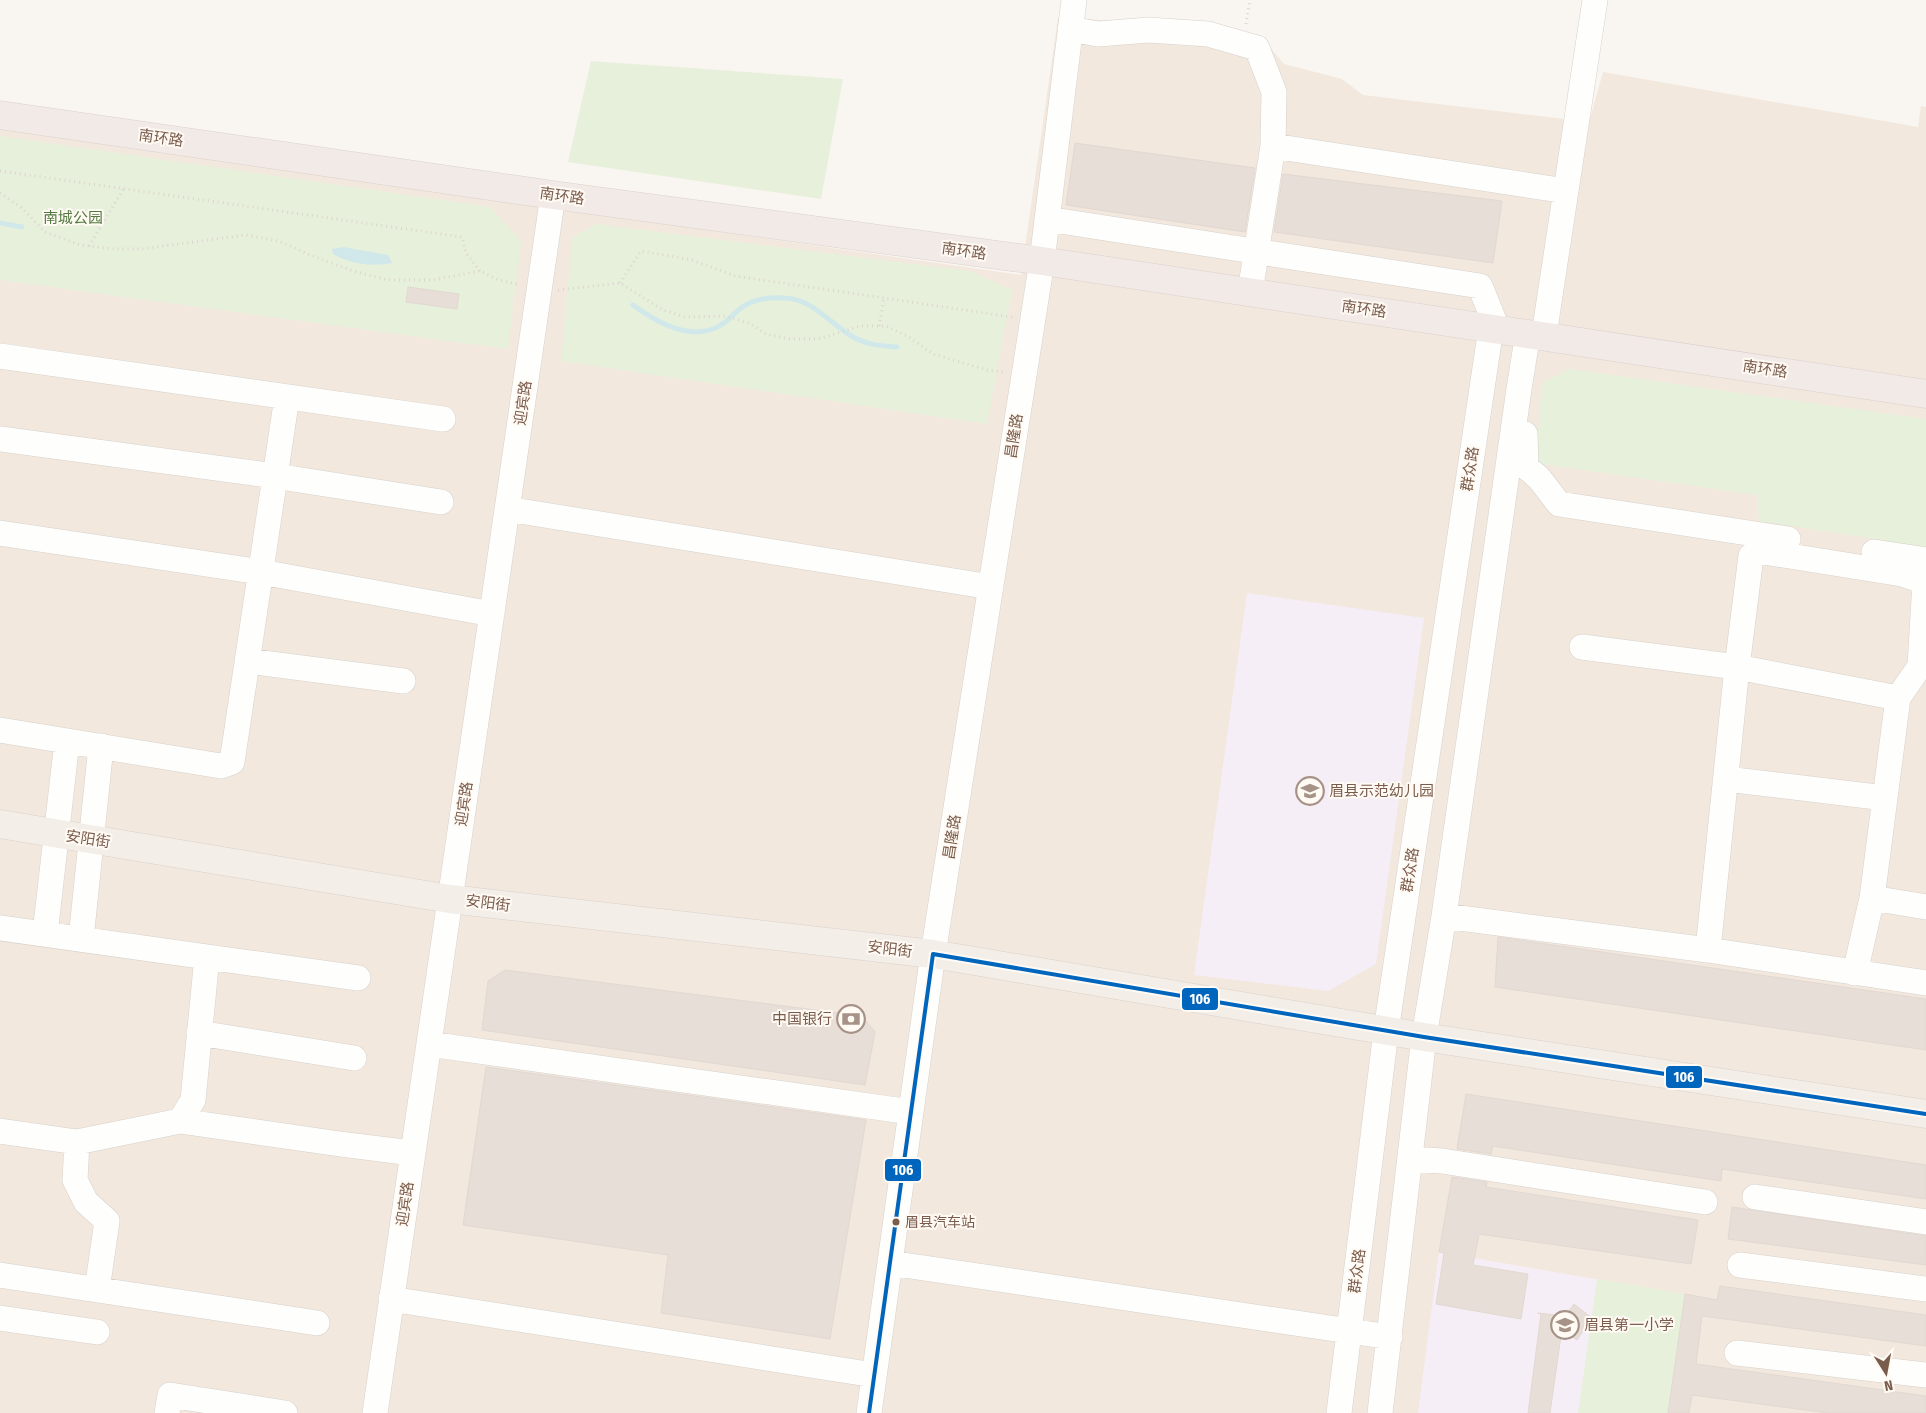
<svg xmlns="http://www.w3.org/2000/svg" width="1926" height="1413" font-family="'Fira Sans Condensed','Noto Sans SC',sans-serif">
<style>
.residential{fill:#f2e8de}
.education{fill:#f6eef6}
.green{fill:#e7f0db}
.water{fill:#d0e8ea}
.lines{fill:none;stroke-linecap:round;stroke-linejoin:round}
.stream{stroke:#d0e8ea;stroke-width:5}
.building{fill:#e6ded7;stroke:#e2d8d2}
.minor-casing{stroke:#d7d1cb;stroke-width:26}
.major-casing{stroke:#dad1cc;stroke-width:29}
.highway-casing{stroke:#dad1cc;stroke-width:29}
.path{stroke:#dcd5d0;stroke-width:3;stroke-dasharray:1 4;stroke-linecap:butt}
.minor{stroke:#fefefd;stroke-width:25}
.major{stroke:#f3eee8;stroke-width:28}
.highway{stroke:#f2eae7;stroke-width:28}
.bus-1-casing{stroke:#fffaf3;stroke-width:8}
.bus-1{stroke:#0065bd;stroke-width:4}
.bus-dot{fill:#7a5c4d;stroke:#fffaf3;stroke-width:2}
.labels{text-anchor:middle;stroke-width:4;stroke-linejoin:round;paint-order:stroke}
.bus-label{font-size:14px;fill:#7a5c4d;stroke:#fffaf3;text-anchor:start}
.street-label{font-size:15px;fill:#7a5c4d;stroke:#fffaf3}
.park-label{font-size:15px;fill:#537a41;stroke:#fffaf3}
.poi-label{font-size:15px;fill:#7a5c4d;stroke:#fffaf3;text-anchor:start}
.line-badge{stroke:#fffaf3;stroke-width:2}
.badge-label{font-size:14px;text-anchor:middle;font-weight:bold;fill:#fff}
</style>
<rect width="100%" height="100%" fill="#f9f5f0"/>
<path class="residential" d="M1058,18L1163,23L1263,39L1284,64L1342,79L1363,95L1589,122L1603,72L1918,127L1921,106L1926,107V1413H0V129L1021,275Z"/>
<path class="education" d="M1247,593L1424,618L1376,964L1328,991L1194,975Z
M1439,1252L1705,1298L1689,1413H1418Z"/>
<path class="green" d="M591,61L843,79L821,199L568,162Z
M0,136L490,207L521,241L508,349L0,280Z
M596,224L970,271L1012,290L987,424L561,361L572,238Z
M1569,369L1926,419V547L1759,521L1757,495L1535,463L1542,383Z
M1597,1279L1685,1294L1668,1413H1578Z"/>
<path class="water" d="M343,247L388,255L392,263C373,267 350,264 333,254L332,249Z"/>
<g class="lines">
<path class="stream" d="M0,223L22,227
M633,305C656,322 692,343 721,325C728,321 734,313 741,308C753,299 770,297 785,298C813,299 830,324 853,337C867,345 882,346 897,347"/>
</g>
<path class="building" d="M1075,143L1255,168L1245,232L1066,205Z
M1283,174L1502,201L1493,263L1274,232Z
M408,287L459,294L457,309L406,302Z
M1498,937L1926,999V1050L1495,987Z
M505,970L862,1016L875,1032L865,1085L482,1030L488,981Z
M486,1067L866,1120L830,1339L661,1313L668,1255L463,1225Z
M1466,1094L1926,1165V1199L1722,1169L1721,1181L1493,1146L1491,1154L1457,1149Z
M1452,1177L1487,1182L1486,1187L1698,1220L1691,1264L1479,1234L1473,1265L1528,1274L1521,1319L1436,1304L1444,1253L1439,1252Z
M1732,1207L1926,1236V1265L1728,1239Z
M1720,1286L1926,1315V1346L1702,1316L1696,1364L1926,1396V1413H1828L1692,1395L1689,1413H1668L1685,1294L1717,1300Z
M1574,1304L1592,1318L1577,1340L1562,1329L1550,1413H1528L1541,1314L1538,1313L1565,1316Z"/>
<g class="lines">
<defs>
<path id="minor" d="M1070,29L1098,34L1149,30L1208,34L1257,48L1274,92L1273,146L1250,292
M1273,146L1566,191
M1047,219L1480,286L1497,328
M1544,335L1595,0
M0,356L443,419
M1525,434L1526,467L1539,478L1559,504L1788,539
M0,439L275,476L441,502
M507,509L991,587
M0,533L261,572L492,614
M1874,552L1926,560
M1582,647L1737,667L1898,698
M247,661L403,681
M0,730L221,766L232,762L287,397
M1726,779L1885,798
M1872,898L1926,907
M1444,916L1708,950L1926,983
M0,928L358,978
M45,934L67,741
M81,939L101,746
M1708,950L1737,667L1751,556L1758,551L1902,574L1925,582L1920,666L1898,698L1872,898L1855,973
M199,1033L354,1058
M429,1044L911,1112
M180,1121L340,1144L412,1153
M0,1131L77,1142L180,1121L193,1100L207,957
M77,1142L75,1180L86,1202L107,1221L97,1290
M1410,1159L1442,1161L1705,1202
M1755,1197L1926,1222
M890,1263L1390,1337
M1740,1265L1926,1289
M0,1275L317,1323
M391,1299L874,1375
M0,1318L97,1332
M1737,1353L1926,1375
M167,1413L170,1395L285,1413
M375,1413L553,195
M869,1413L933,954L1042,261L1074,0
M1339,1413L1386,1031L1491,328
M1380,1413L1424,1037L1444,916L1519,389L1528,333"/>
<path id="major" d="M0,824L450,899L933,954L1424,1037L1926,1114"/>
<path id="highway" d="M0,115L553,195L1042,261L1926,394"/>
</defs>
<use href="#minor" class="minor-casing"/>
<use href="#major" class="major-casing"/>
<use href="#highway" class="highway-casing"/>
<path class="path" d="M1246,24L1250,0
M0,171L462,237L466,253L480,271
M0,193L22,208L45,232L80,245L114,249H141L246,235L279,241L310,255L353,271L388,280H432L480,271L499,280L520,285
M89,246L124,188
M620,283L641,251L692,260L735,276L1012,317
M558,290L620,283L663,310L685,317L725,316L749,323L766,334L790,339H818L860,326H886L909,337L933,354L987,370L1005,372
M879,326L884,298"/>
<use href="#minor" class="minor"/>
<use href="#major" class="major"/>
<use href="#highway" class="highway"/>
<defs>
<path id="bus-1" d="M869,1413L933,954L1424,1037L1926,1114"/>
</defs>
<use href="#bus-1" class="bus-1-casing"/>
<use href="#bus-1" class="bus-1"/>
</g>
<defs>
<symbol id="school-ring" viewBox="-11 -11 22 22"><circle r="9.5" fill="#fffaf3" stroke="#a69286" stroke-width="1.5"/><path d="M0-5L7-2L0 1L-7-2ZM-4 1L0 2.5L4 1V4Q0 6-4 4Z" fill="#a69286"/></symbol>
<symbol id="bank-ring" viewBox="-11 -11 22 22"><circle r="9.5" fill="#fffaf3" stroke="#a69286" stroke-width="1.5"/><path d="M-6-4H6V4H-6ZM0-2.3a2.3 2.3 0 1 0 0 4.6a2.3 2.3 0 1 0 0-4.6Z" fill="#a69286"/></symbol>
</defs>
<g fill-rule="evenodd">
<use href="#school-ring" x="1294" y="775" width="32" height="32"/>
<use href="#bank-ring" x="835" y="1003" width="32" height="32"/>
<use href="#school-ring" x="1549" y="1309" width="32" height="32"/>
</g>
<circle class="bus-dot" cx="896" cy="1222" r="4.5"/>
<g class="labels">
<g class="bus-label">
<text x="905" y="1227">眉县汽车站</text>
</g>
<g class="street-label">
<text transform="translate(161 138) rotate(8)" y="5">南环路</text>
<text transform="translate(562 196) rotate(8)" y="5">南环路</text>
<text transform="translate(964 251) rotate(8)" y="5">南环路</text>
<text transform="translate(1364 309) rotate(8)" y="5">南环路</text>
<text transform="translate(1765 369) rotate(9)" y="5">南环路</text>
<text transform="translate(523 403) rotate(-82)" y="5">迎宾路</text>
<text transform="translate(1014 436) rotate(-81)" y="5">昌隆路</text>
<text transform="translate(1470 469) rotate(-81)" y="5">群众路</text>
<text transform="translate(464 804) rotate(-82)" y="5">迎宾路</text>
<text transform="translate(952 837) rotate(-81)" y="5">昌隆路</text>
<text transform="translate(88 839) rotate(9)" y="5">安阳街</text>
<text transform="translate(1410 870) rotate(-81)" y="5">群众路</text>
<text transform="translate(488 903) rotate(7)" y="5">安阳街</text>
<text transform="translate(890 949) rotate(7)" y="5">安阳街</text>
<text transform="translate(405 1204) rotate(-82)" y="5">迎宾路</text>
<text transform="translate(1357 1271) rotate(-83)" y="5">群众路</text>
</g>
<g class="park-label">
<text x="73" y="223">南城公园</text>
</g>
<g class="poi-label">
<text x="1329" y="796">眉县示范幼儿园</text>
<text x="832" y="1024" text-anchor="end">中国银行</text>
<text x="1584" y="1330">眉县第一小学</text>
</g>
</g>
<g class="line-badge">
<rect x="1181" y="987" width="38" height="24" rx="5" fill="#0065bd"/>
<rect x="1665" y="1065" width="38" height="24" rx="5" fill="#0065bd"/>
<rect x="884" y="1158" width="38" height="24" rx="5" fill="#0065bd"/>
</g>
<g class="badge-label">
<text x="1200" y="1004">106</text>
<text x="1684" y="1082">106</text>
<text x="903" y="1175">106</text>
</g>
<g transform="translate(1886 1373) rotate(169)" stroke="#fffaf3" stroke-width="4" paint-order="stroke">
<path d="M0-4L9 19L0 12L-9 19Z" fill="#7a5c4d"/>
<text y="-8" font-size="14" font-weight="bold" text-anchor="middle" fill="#7a5c4d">N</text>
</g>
</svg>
